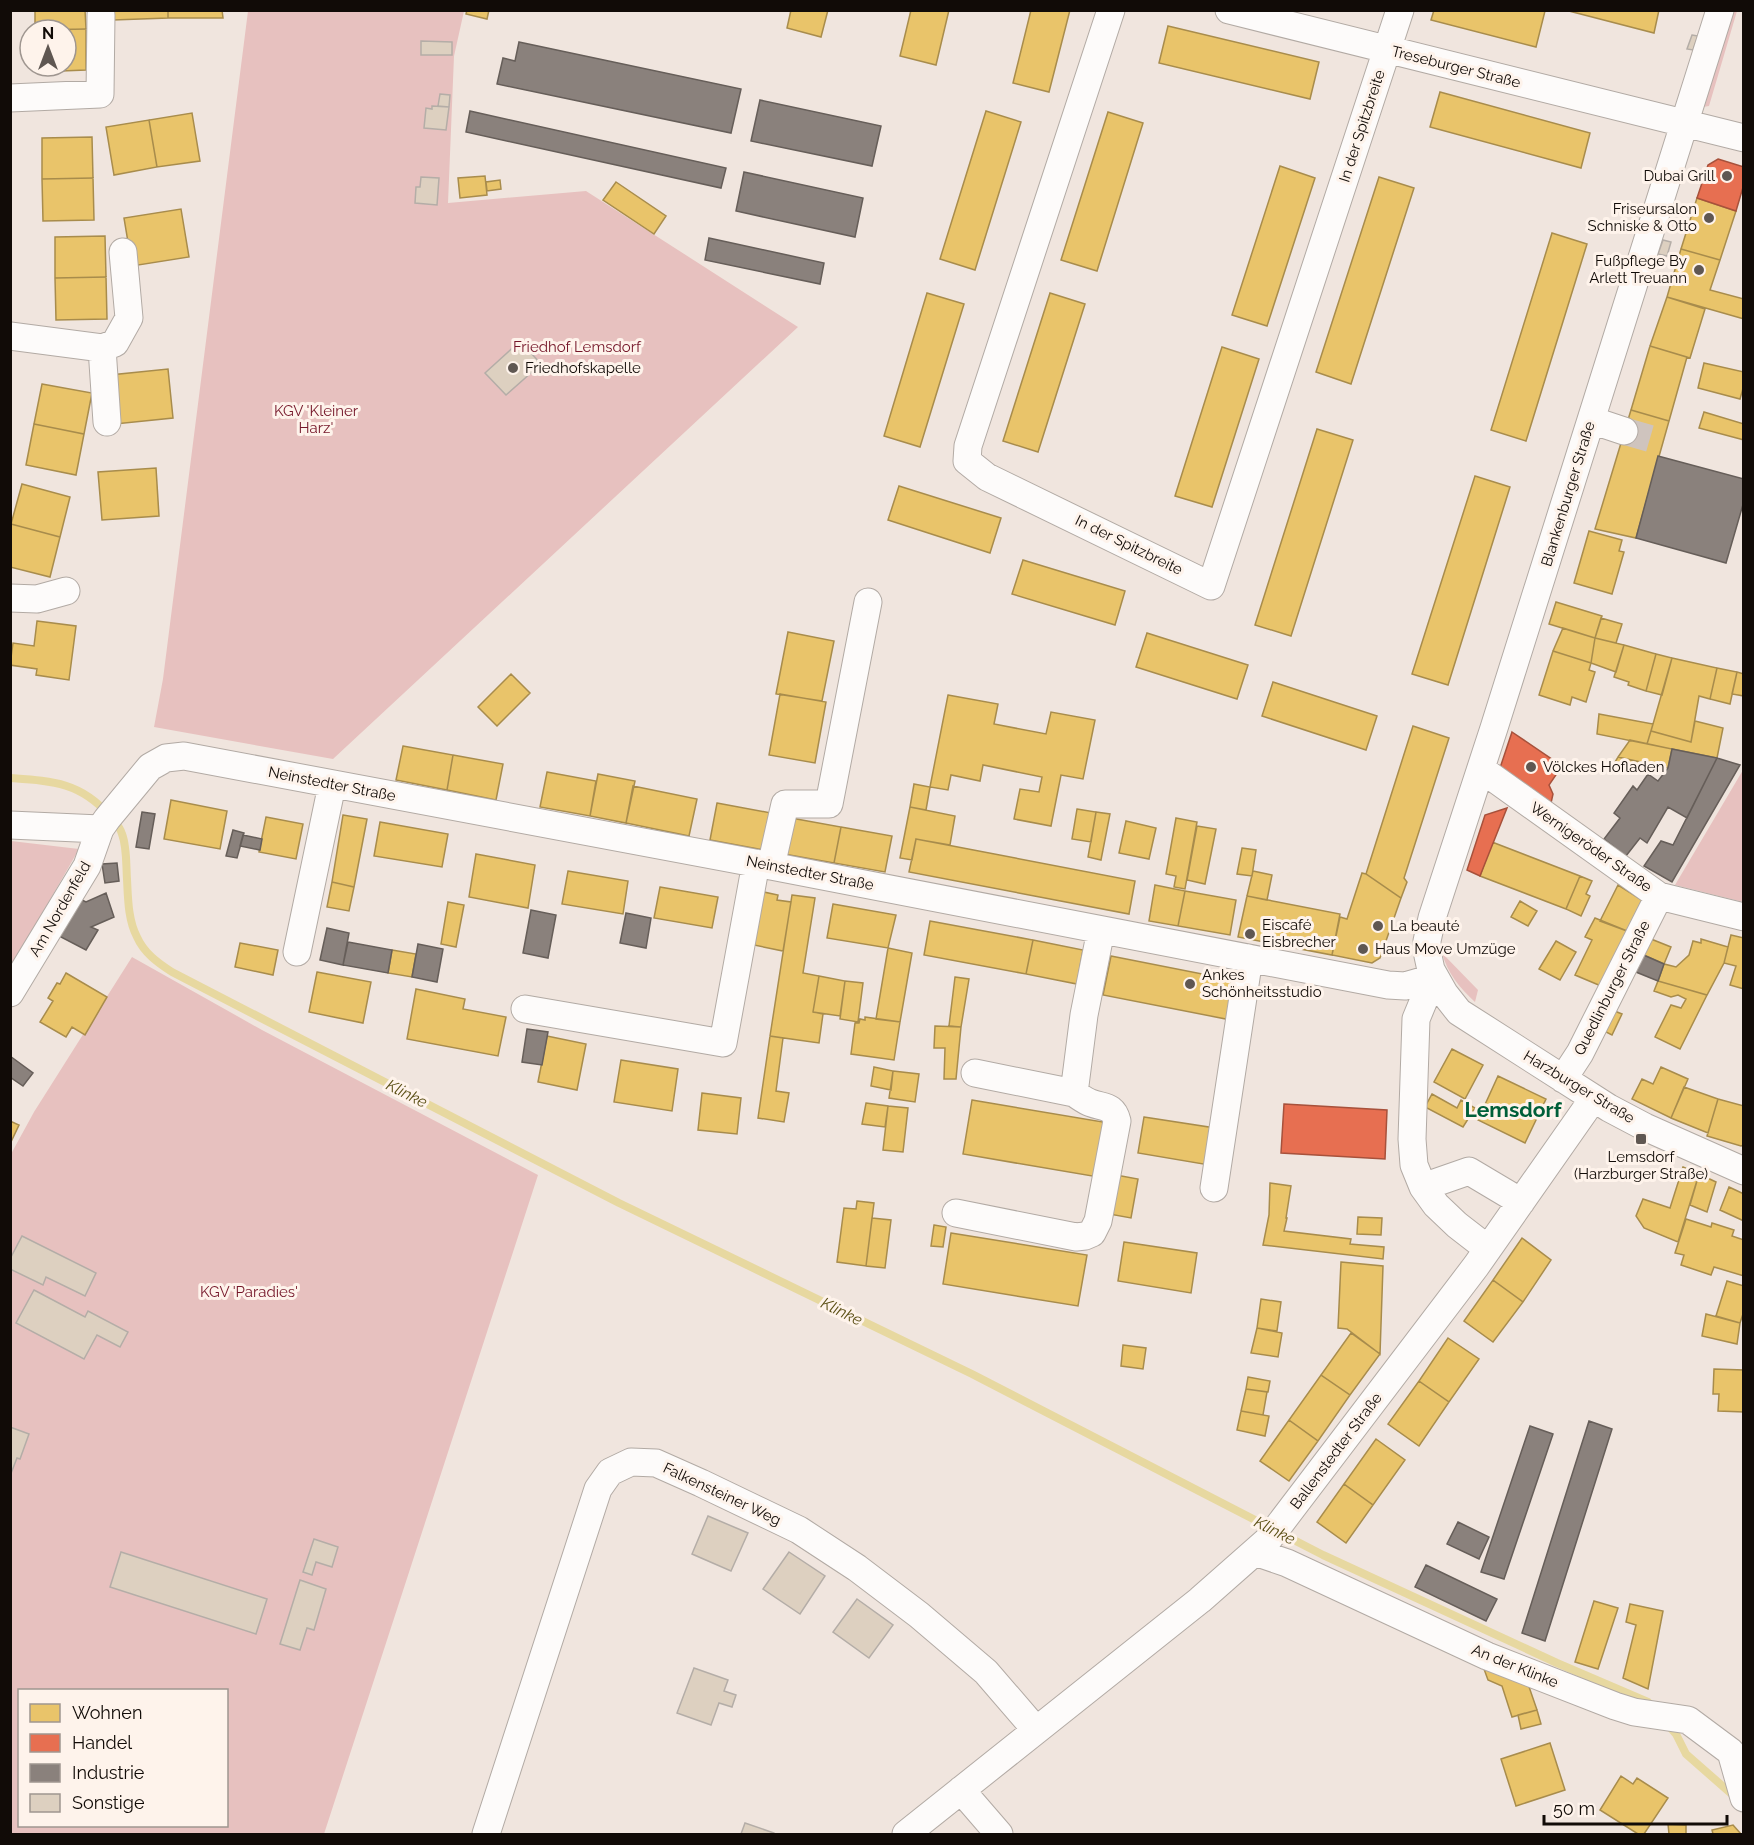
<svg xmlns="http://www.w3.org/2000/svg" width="1754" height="1845" font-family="Raleway,sans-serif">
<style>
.green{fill:#e7c1bf;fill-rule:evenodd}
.homes{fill:#e9c46a;stroke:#a88c4c;stroke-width:1.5}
.shops{fill:#e76f51;stroke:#a7513b;stroke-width:1.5}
.industry{fill:#8a817c;stroke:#665e59;stroke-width:1.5}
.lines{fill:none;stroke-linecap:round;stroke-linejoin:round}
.stream{stroke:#e7d8a0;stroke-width:8}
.building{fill:#ddd0c0;stroke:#b4ada7;stroke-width:1.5}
.minor-tunnel{stroke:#cfc4be;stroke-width:27;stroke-dasharray:27 14;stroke-linecap:butt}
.minor-casing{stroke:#b2aaa4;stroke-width:29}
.minor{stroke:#fdfbfa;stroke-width:27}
.poi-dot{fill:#5f5752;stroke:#fef3eb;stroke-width:2}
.labels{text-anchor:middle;stroke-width:6;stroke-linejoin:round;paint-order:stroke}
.street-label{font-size:15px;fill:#110b07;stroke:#fef3eb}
.poi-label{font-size:15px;fill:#110b07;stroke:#fef3eb;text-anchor:start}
.park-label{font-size:15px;fill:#741528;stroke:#fef3eb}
.water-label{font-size:16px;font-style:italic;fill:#5b4f15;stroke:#fef3eb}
.district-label{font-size:21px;font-weight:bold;fill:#005f39;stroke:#fef3eb}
</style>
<rect width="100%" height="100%" fill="#f0e5de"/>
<path class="green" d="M248,11H464L454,56L448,203L586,191L798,327L333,759L154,727L163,679Z
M1731,11H1737L1709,106L1703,107Z
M1743,770V902L1675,885Z
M11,841L79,849L11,968Z
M1442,953L1478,990L1475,1002C1459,987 1448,974 1442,953Z
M132,957L262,1030L538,1175L324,1834H11V1154L34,1112ZM20,1690H226V1826H20Z"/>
<path class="homes" d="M35,10H85L86,29L35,30Z
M112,10H168V18L113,20Z
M168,10H222L223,18H168Z
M467,10H489L487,19L466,14Z
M791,10H828L821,37L787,28Z
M911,10H949L936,65L900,56Z
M1031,10H1070L1049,92L1013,83Z
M1434,10H1545V11L1536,47L1431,20Z
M1565,10H1659L1654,33Z
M1168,26L1319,62L1310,99L1159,63Z
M86,29V70L36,72V66H66V30H40Z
M1440,92L1590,133L1581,168L1430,127Z
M986,111L1021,122L975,270L940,259Z
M1108,112L1143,123L1097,271L1061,260Z
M192,113L200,161L157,167L149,120Z
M149,120L157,167L114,175L106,127Z
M92,137L93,178L42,179V138Z
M1280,166L1315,178L1267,326L1232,315Z
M485,176L487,195L460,198L458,178Z
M1379,177L1414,188L1351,384L1316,372Z
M93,178L94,220L43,221L42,179Z
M500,180L501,189L487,191L486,182Z
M616,182L666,216L654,234L603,200Z
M1697,198L1736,211L1720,260L1681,249Z
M181,209L189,257L132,266L124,218Z
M1552,233L1587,244L1526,441L1491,430Z
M105,236L106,277L55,278V237Z
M1681,249L1720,260L1710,290L1744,299V319L1667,297Z
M106,277L107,319L56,320L55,278Z
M927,293L964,304L920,447L884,436Z
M1050,293L1085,304L1038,452L1003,441Z
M1667,297L1705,309L1690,358L1650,346Z
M1650,346L1687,357L1669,421L1631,410Z
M1222,347L1259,359L1212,507L1175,496Z
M1704,363L1744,372V385L1740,399L1698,388Z
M168,369L173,418L115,424L110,375Z
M42,384L92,393L84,434L34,424Z
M1631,410L1669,421L1636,538L1595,529Z
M1704,412L1744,424V440L1699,428Z
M34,424L84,434L76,475L26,465Z
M1317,429L1353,440L1291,636L1255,625Z
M156,468L159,516L102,520L98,472Z
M1475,476L1510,487L1448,685L1412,674Z
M22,484L70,497L60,537L11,524Z
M899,486L1001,518L990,553L888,520Z
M11,524L60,537L50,577L10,567Z
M1589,531L1622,540L1619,551L1624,552L1612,594L1574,583Z
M1023,560L1125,591L1115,625L1012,594Z
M1556,602L1602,616L1595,638L1549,624Z
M1601,618L1622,624L1616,643L1595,638Z
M37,621L76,626L69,680L36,675L37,669L10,665L13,643L34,646Z
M1563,628L1595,638L1591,663L1553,651Z
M788,632L834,641L822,701L776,694Z
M1147,633L1248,665L1237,699L1136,667Z
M1595,638L1624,645L1616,672L1591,663Z
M1624,645L1656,654L1646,691L1628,685L1629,682L1614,677Z
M1553,651L1591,663L1589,670L1595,672L1586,702L1572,697L1570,705L1539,695Z
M1656,654L1672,658L1662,695L1646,691Z
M1672,658L1717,668L1710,699L1699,696L1691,742L1651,731Z
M1717,668L1737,672L1730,704L1710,699Z
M1737,672L1744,674V696L1732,694Z
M511,674L530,693L497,726L478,707Z
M1273,682L1377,716L1366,750L1262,716Z
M780,694L826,702L815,763L769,755Z
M948,695L998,704L994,724L1046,734L1051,712L1095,720L1083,779L1061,775L1051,826L1014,819L1020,789L1039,792L1042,777L983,765L980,781L951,775L948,790L930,787Z
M1599,714L1653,724L1647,744L1597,734Z
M1695,721L1723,728L1717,758L1647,744L1651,731L1691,742Z
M1413,726L1449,738L1404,878L1407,882L1401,898L1366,874Z
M1630,740L1672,749L1668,768L1618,757Z
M403,746L453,755L447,790L396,780Z
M453,755L503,764L496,800L447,790Z
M1618,757L1643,763L1641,773L1612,767Z
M547,772L596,781L590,816L540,807Z
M598,774L635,781L626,823L590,816Z
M914,784L930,787L926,810L910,807Z
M633,786L697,799L689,836L626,823Z
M171,800L227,811L220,849L164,839Z
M717,803L771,813L764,850L710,840Z
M910,807L955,816L950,845L916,839L912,860L900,858Z
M1077,809L1096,812L1091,842L1072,839Z
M1096,812L1110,814L1101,860L1088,857Z
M343,815L367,819L354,887L332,882Z
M266,817L303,824L296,859L259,852Z
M791,818L841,827L834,863L784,854Z
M1176,818L1197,822L1185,889L1174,887L1176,876L1166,874Z
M1126,821L1156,828L1149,859L1119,853Z
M380,822L448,834L442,867L374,856Z
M1197,826L1216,829L1205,884L1187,880Z
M841,827L892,836L885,872L834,863Z
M916,839L1135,881L1129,914L909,872Z
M1492,842L1580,876L1566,909L1480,876Z
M1242,848L1256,850L1252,876L1237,874Z
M476,854L535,865L528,908L469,897Z
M568,871L628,881L623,914L562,904Z
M1253,871L1272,875L1267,900L1247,896Z
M1362,873L1366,874L1401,898L1380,958L1372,963L1332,955L1340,917L1347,919Z
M1580,876L1592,881L1586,894L1590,896L1581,916L1566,909Z
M332,882L354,887L349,911L327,907Z
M1155,885L1185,891L1178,926L1149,921Z
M1618,885L1642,900L1627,931L1600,921Z
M660,887L718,897L712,928L654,918Z
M759,891L778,895L777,900L791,902L783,951L749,944Z
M1185,891L1236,900L1230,935L1178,926Z
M792,895L815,898L803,973L819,976L813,1012L823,1014L819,1043L770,1036Z
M1247,896L1340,914L1332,955L1238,937Z
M1520,901L1537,911L1528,926L1511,917Z
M448,902L464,905L456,947L441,944Z
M833,904L896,915L888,948L827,938Z
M1595,918L1627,931L1601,986L1575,975L1592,940L1585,937Z
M930,921L1033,940L1026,974L924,955Z
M1731,935L1744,938V989L1730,985L1736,966L1724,963Z
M1646,937L1671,947L1664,964L1639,953Z
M1701,939L1728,947L1724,963L1707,995L1658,981L1664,964L1676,967L1689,955L1693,941L1701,943Z
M1033,940L1083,950L1077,984L1026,974Z
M1556,941L1576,952L1560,980L1539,969Z
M240,943L278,950L273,975L235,967Z
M888,948L912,953L900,1022L876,1019Z
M392,950L416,954L412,977L388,973Z
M1111,956L1238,981L1231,1020L1103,995Z
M317,972L371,982L363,1023L309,1012Z
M66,973L107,997L85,1035L72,1027L66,1037L40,1022L53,1001L48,998L57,983L60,984Z
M819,976L845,981L840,1016L813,1012Z
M955,977L969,979L961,1027L949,1026Z
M845,981L863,983L858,1022L840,1019Z
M1658,981L1707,995L1680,1049L1655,1037L1671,1005L1681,1008L1686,999L1678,995L1671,997L1654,991Z
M416,989L465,999L463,1009L506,1017L498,1056L407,1039Z
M1612,1010L1622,1014L1612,1035L1602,1030Z
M865,1017L900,1022L894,1060L851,1054L855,1023H859L860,1019L865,1020Z
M935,1026L961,1027L956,1079H944L945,1048H934Z
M547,1036L586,1044L577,1090L538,1082Z
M770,1036L783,1038L776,1091L789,1093L784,1122L758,1118Z
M1452,1049L1483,1065L1465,1099L1434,1082Z
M621,1060L678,1069L672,1111L614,1102Z
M874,1067L893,1071L891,1090L871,1086Z
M1661,1067L1688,1079L1671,1118L1632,1099L1642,1079L1653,1084Z
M893,1071L919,1074L915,1102L889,1098Z
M1498,1076L1546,1099L1525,1143L1478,1120Z
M1684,1087L1718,1099L1708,1133L1671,1118Z
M702,1093L741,1098L737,1134L698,1130Z
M1432,1094L1457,1108L1461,1100L1475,1108L1463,1127L1425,1107Z
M1718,1099L1744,1106V1145L1741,1146L1707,1136Z
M972,1100L1109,1123L1098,1177L963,1154Z
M866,1103L888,1106L885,1127L862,1124Z
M888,1106L908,1108L903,1152L883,1150Z
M1144,1117L1215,1128L1209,1165L1138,1153Z
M10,1121L19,1125L10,1144Z
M1683,1167L1699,1174L1678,1242L1644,1228L1636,1216L1643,1199L1670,1208Z
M1699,1174L1716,1182L1707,1212L1690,1205Z
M1116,1175L1138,1179L1131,1218L1109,1214Z
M1270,1183L1291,1186L1286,1218H1287L1284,1231L1351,1239L1350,1244L1384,1247L1383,1259L1263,1245L1269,1215Z
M1729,1187L1744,1194V1221L1720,1210Z
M857,1201L874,1203L866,1266L837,1262L844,1208L856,1209Z
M1358,1217L1382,1218L1381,1235L1357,1234Z
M872,1218L891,1220L885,1268L866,1266Z
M1686,1219L1711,1227L1712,1223L1734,1230L1732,1236L1744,1240V1276L1714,1267L1711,1275L1681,1265L1684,1255L1675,1253Z
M934,1225L946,1227L943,1247L931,1246Z
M951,1233L1087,1255L1078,1306L943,1284Z
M1522,1238L1551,1260L1523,1302L1493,1280Z
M1124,1242L1197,1253L1191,1293L1118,1281Z
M1341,1262L1383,1266L1380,1354L1347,1329L1338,1328Z
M1493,1280L1523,1302L1493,1342L1464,1321Z
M1727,1281L1744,1286V1311L1740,1323L1716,1316Z
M1261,1299L1281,1302L1277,1331L1257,1328Z
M1706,1314L1740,1323L1737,1344L1702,1336Z
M1257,1328L1282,1333L1278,1357L1251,1353Z
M1351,1333L1380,1354L1350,1395L1321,1375Z
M1448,1338L1479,1359L1449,1402L1419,1381Z
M1123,1345L1146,1348L1143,1369L1121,1366Z
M1714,1369L1744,1370V1412L1718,1411L1719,1394H1713Z
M1321,1375L1350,1395L1318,1441L1289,1420Z
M1248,1377L1270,1381L1268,1392L1246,1389Z
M1419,1381L1449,1402L1419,1446L1388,1424Z
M1246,1389L1267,1392L1263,1415L1241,1411Z
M1241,1411L1269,1416L1265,1436L1237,1430Z
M1289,1420L1318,1441L1289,1481L1260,1461Z
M1376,1439L1405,1460L1373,1505L1344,1484Z
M1344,1484L1373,1505L1346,1543L1317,1522Z
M1594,1601L1618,1608L1598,1669L1575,1662Z
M1630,1604L1663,1611L1648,1689L1623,1678L1636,1625L1626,1622Z
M1480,1658L1526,1678L1537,1710L1512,1717L1502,1686L1488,1680Z
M1537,1710L1541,1724L1521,1729L1518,1715Z
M1550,1743L1565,1790L1516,1806L1501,1759Z
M1621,1776L1633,1784L1637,1778L1668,1798L1644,1834H1638L1600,1810Z
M1668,1824L1686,1825V1834H1669Z
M1733,1825L1741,1834H1713L1712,1830Z"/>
<path class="shops" d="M1718,159L1744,167V184L1736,211L1697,198L1708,165Z
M1512,732L1562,766L1549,785L1553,794L1551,803L1500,768Z
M1507,808L1480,876L1467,870L1485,815Z
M1284,1104L1387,1110L1385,1159L1281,1153Z"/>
<path class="industry" d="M519,42L741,89L731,133L497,84L503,58L515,61Z
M760,100L881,126L872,166L751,141Z
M470,111L726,168L721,188L466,132Z
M744,172L863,198L855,237L736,211Z
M709,238L824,263L820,284L705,260Z
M1658,456L1744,479V501L1726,563L1636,538Z
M1672,749L1717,758L1687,818L1668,807L1647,843L1640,838L1626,856L1604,839L1620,818L1614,813L1633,786L1637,790L1648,774L1658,781L1668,768Z
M1717,758L1740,765L1672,882L1644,866L1661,841L1673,845Z
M142,812L155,814L149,849L136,847Z
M233,830L244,833L237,858L226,856Z
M243,835L262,839L260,850L240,846Z
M117,863L119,881L105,883L102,864Z
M106,893L114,917L91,927L98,930L86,950L59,936L80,899L86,902Z
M531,910L556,915L548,958L523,953Z
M626,913L651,918L646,948L620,943Z
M327,928L349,933L343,965L320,960Z
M348,942L392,950L388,973L343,965Z
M418,944L443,949L437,982L412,977Z
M1639,953L1664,964L1658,981L1631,970Z
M527,1029L548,1032L542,1065L522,1062Z
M10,1056L33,1073L23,1086L10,1077Z
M1589,1421L1612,1429L1545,1641L1522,1633Z
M1530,1426L1553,1434L1504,1579L1481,1572Z
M1458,1522L1489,1537L1479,1559L1447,1544Z
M1426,1565L1497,1599L1486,1621L1415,1587Z"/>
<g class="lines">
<path class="stream" d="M10,778C52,781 80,782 109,815C114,821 120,826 122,834C127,847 126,865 127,879C128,898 128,920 137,937C144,953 158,963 172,972L619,1203L972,1374L1323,1555L1557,1663L1648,1702L1651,1705
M1669,1726L1676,1734L1686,1754L1735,1797"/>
</g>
<path class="building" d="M1692,35L1698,36L1693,50L1687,49Z
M421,41L452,42V55H421Z
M440,94L450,95L449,107L438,106Z
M432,106L449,107L446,130L424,128L426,108L432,109Z
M421,177L439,178L437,205L415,203L416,187H420Z
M1663,240L1671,242L1667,256L1658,254Z
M520,341L541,364L506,395L485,373Z
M22,1236L96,1273L85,1296L46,1277L43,1285L10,1269V1259Z
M34,1290L85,1317L88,1311L128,1332L120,1347L97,1335L84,1359L16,1323Z
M10,1427L29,1434L20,1459L17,1458L10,1476Z
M708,1516L748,1533L731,1571L692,1554Z
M314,1539L338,1547L332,1567L316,1562L312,1575L303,1572Z
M121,1552L267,1599L256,1634L110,1587Z
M789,1552L825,1576L800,1614L763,1589Z
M300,1580L326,1589L314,1630L307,1628L300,1650L280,1644Z
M857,1599L893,1625L869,1658L833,1632Z
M694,1668L728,1680L724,1691L736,1695L732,1707L719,1703L711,1725L677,1713Z
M745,1823L774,1833V1834H741Z"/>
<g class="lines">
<path class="minor-tunnel" d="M1624,431L1662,442"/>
<defs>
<path id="minor" d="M1111,10L968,446L967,461L987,477L1211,586L1400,10
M1229,10L1744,138
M1720,10L1494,728L1432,918L1427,941L1428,956L1431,970L1444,993L1459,1012L1609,1108L1645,1127L1744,1171
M10,98L100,94L101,15
M10,336L102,348L115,343L129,318L123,252
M102,348L107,422
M1591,420L1624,431
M10,598L37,599L66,591
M1481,769L1659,896L1744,917
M10,825L100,829
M771,866L785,804H829L868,602
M297,952L332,785
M1433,978L1416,1019L1412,1139L1414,1165L1423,1187L1436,1205L1457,1225L1488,1249
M10,993L87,866L100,829L107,819L150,767L166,758L184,756L771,866L1388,985L1405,986L1433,978
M525,1009L723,1043L756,863
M975,1073L1074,1093
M1563,1079L1580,1053L1659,896
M1423,1187L1469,1171L1521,1202
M1214,1188L1249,958
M956,1213L1076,1237L1085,1236L1092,1233L1098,1221L1117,1121C1113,1105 1104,1108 1091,1103C1085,1101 1079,1096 1074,1093L1084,1015L1101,930
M1255,1552L1287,1563L1487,1656L1615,1706L1634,1712L1688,1720L1731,1752L1744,1798
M961,1790L999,1834
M486,1834L598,1489L610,1472L631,1462L656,1463L701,1483L799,1530L857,1568L919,1615L986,1672L1036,1730
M906,1834L1200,1600L1267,1541L1476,1266L1593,1099"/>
</defs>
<use href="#minor" class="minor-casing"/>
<use href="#minor" class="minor"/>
</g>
<g class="poi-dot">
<circle cx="1727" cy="176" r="6"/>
<circle cx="1709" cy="218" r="6"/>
<circle cx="1699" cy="270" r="6"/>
<circle cx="513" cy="368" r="6"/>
<circle cx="1531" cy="767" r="6"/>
<circle cx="1378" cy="926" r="6"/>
<circle cx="1250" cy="934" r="6"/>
<circle cx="1363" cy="949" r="6"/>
<circle cx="1190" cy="984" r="6"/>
<rect x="1635" y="1133" width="12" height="12" rx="3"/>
</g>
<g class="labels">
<g class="street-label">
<text transform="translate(1456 67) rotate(14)" y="5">Treseburger Straße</text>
<text transform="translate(1362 126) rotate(-72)" y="5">In der Spitzbreite</text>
<text transform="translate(1568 494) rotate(-73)" y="5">Blankenburger Straße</text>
<text transform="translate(1129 545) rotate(26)" y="5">In der Spitzbreite</text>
<text transform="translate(332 784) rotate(11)" y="5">Neinstedter Straße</text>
<text transform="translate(1591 847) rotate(35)" y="5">Wernigeröder Straße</text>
<text transform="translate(810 873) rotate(11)" y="5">Neinstedter Straße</text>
<text transform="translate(60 909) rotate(-60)" y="5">Am Nordenfeld</text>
<text transform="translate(1612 988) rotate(-63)" y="5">Quedlinburger Straße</text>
<text transform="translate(1579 1087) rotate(31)" y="5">Harzburger Straße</text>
<text transform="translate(1336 1451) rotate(-53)" y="5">Ballenstedter Straße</text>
<text transform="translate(722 1494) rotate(25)" y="5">Falkensteiner Weg</text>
<text transform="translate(1515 1666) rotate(22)" y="5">An der Klinke</text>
</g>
<g class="poi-label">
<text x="1715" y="181" text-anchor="end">Dubai Grill</text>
<text x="1697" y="214" text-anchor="end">Friseursalon<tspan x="1697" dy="17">Schniske &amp; Otto</tspan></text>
<text x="1687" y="266" text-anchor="end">Fußpflege By<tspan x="1687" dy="17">Arlett Treuann</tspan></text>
<text x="525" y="373">Friedhofskapelle</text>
<text x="1543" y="772">Völckes Hofladen</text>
<text x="1262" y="930">Eiscafé<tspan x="1262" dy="17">Eisbrecher</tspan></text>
<text x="1390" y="931">La beauté</text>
<text x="1375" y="954">Haus Move Umzüge</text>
<text x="1202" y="980">Ankes<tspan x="1202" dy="17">Schönheitsstudio</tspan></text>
<text x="1641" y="1162" text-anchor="middle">Lemsdorf<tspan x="1641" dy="17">(Harzburger Straße)</tspan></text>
</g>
<g class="park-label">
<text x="577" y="352">Friedhof Lemsdorf</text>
<text x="316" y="416">KGV 'Kleiner<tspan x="316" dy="17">Harz'</tspan></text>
<text x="249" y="1297">KGV 'Paradies'</text>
</g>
<g class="water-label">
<text transform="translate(407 1093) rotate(27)" y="6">Klinke</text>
<text transform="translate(842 1311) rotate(26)" y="6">Klinke</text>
<text transform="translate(1275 1530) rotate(27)" y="6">Klinke</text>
</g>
<g class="district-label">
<text x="1513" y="1117">Lemsdorf</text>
</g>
</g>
<rect width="1754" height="1845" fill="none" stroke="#110b07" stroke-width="24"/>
<rect x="18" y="1689" width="210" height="138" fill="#fef3eb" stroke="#9f9690" stroke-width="1.5"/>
<rect x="30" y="1704" width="30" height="18" fill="#e9c46a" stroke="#9f9690" stroke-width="1.5"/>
<text x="72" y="1719" font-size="18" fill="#110b07">Wohnen</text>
<rect x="30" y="1734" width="30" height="18" fill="#e76f51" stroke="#9f9690" stroke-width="1.5"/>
<text x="72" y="1749" font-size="18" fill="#110b07">Handel</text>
<rect x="30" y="1764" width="30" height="18" fill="#8a817c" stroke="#9f9690" stroke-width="1.5"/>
<text x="72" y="1779" font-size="18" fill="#110b07">Industrie</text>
<rect x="30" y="1794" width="30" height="18" fill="#ddd0c0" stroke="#9f9690" stroke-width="1.5"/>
<text x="72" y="1809" font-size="18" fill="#110b07">Sonstige</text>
<g transform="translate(48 48)"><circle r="28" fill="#fef3eb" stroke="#9f9690" stroke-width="1.5"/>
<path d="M0-4.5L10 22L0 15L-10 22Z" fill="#5f5752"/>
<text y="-9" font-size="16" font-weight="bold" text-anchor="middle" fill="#110b07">N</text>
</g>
<path d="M1544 1815v9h183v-9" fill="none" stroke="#110b07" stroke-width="3"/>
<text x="1553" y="1815" font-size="18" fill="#110b07" stroke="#fef3eb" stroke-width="4.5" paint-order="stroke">50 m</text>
</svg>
